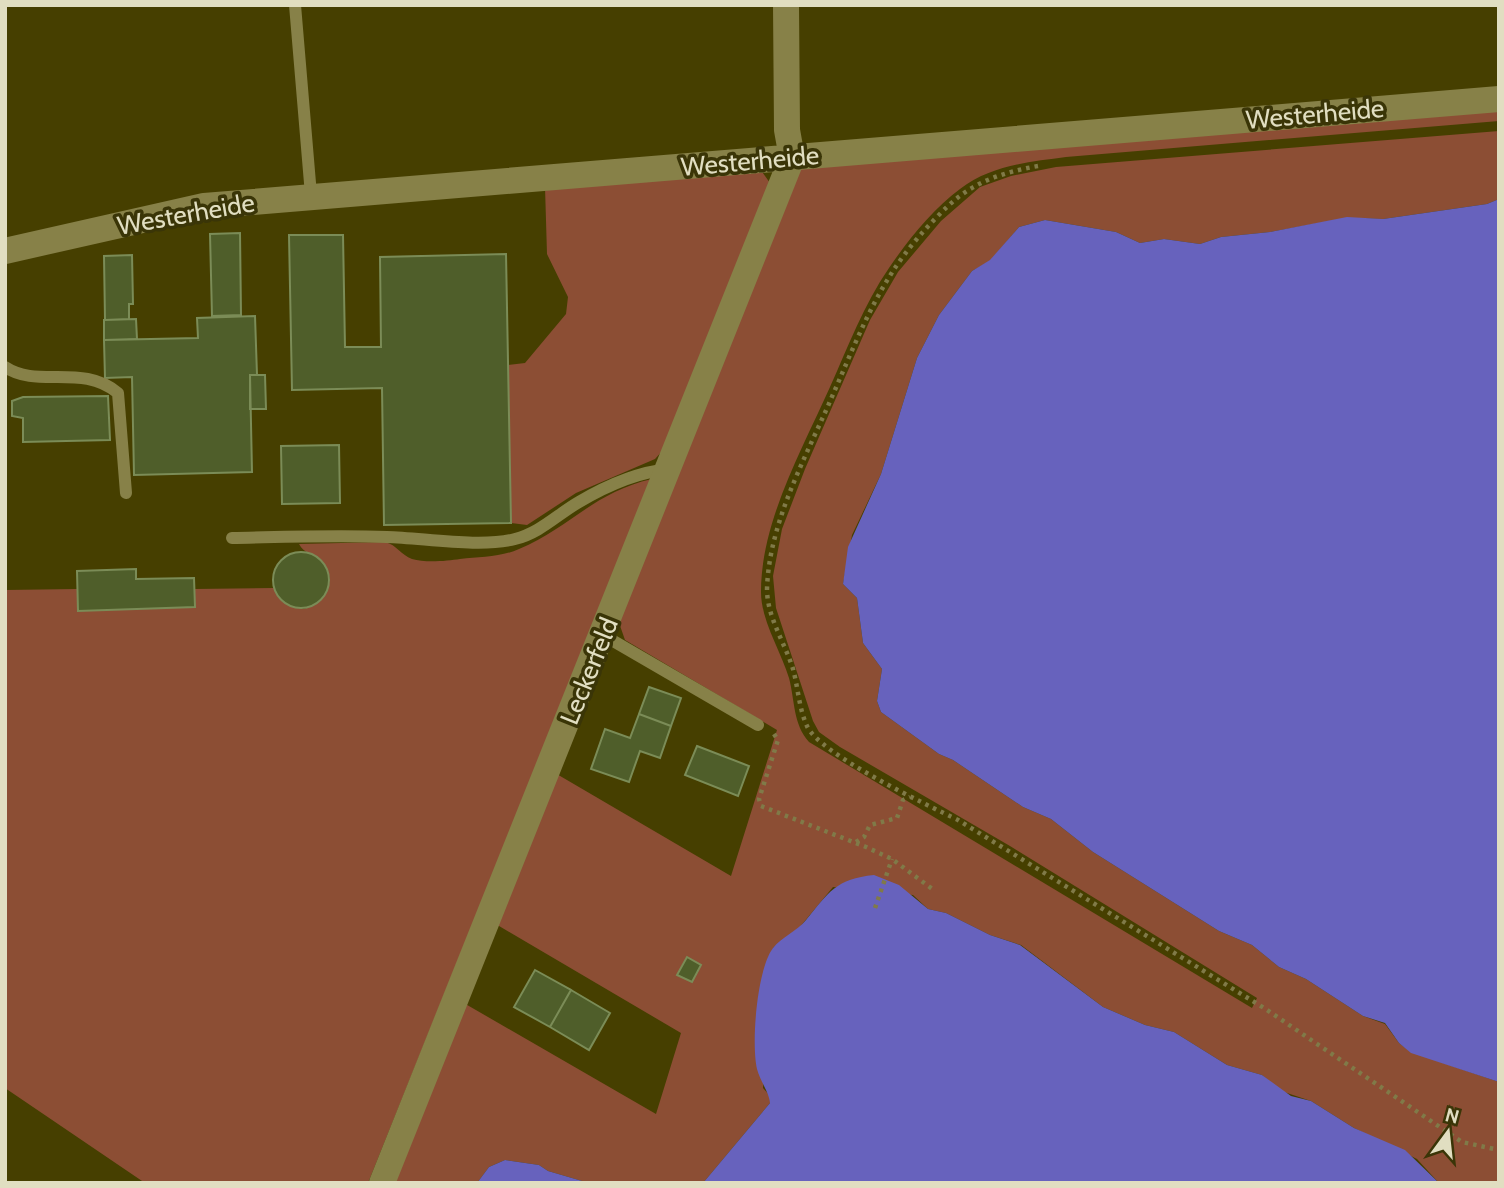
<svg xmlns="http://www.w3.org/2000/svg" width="1504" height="1188" font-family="Cabin,sans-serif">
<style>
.green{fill:#8c4e34}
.water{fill:#6762bd}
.building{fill:#4f5e2a;stroke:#7b8c57;stroke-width:2}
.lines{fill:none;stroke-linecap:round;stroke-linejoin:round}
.path{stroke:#807a48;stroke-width:4.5;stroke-dasharray:3.5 5;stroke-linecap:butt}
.lane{stroke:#878148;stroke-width:12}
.street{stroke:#878148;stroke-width:26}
.labels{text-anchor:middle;stroke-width:7;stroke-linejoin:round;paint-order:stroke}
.street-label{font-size:26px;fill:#e1dec1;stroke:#3a3507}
</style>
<rect width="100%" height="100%" fill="#463f00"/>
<path class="green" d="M1499,110V121L1066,157C1029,162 991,165 960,189C933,209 908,240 889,268C864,304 848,347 830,387C802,450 761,521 761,592C761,621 781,651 789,678C795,701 793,724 809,742L1252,1008L1257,998L1010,846L840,747L819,732L813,721L776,608L773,576L782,529L805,469L870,320L898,272L941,221L980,187L1011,176L1056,167L1499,131V199L1487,204L1383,219L1347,218L1270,232L1221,237L1200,244L1164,239L1140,243L1116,232L1045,220L1019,227L990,261L972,271L939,315L917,358L881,474L852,535L843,584L857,598L863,643L882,669L877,701L881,712L939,754L953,760L1023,807L1051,819L1093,852L1219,931L1252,945L1279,967L1306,979L1363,1016L1385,1024L1399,1043L1411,1052L1499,1082V1183H1439L1417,1159L1354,1128L1311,1101L1281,1091L1262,1075L1227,1065L1174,1032L1145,1025L1103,1007L1021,945L990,935L946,913L928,909L913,895L833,887L799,928L773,948L763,1088L770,1096V1103L703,1183H589L548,1171L539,1165L505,1160L489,1167L477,1183H389L462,1002L656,1114L681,1033L494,923L555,773L731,876L777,730L625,640L617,617L799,167Z
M760,169L770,183L664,449L655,459L576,493L527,525L511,523L507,365L525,363L566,314L568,297L547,254L545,187Z
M652,479L368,1183H145L5,1088V590L77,589L79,611L195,607V589L274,588L282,601L303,609C324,603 340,580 321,561C313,553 304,554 299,544L385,542C397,545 401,555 412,559C425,563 447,561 460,559C480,557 501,557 519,549C568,529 594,492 652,479Z"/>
<path class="water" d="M1499,199V1082L1411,1053L1399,1043L1385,1023L1363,1016L1306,979L1279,967L1252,945L1219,931L1093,852L1051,819L1023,807L953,760L939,754L881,712L877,701L882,669L863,643L857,598L843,584L848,547L881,474L917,358L939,315L972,271L990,260L1019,227L1045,220L1116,232L1140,243L1164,239L1200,244L1221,237L1270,232L1347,217L1383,219L1487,204Z
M874,875L899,885L928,909L946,913L990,935L1020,945L1103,1007L1145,1025L1174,1032L1227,1065L1262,1075L1291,1096L1311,1101L1354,1128L1405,1150L1439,1183H703L770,1103C769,1092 760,1081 757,1069C751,1043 757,969 773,948C782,937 797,931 806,920C829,892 836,879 874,875Z
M505,1160L539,1165L548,1171L589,1183H477L489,1167Z"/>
<path class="building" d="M240,233L241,315L212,316L210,234Z
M289,235H343L345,347H381L380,257L506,254L511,523L384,525L382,388L292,390Z
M132,255L133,304H129V319L105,320L104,256Z
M255,316L257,375H250L252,472L134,475L132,377L105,378L104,340L198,338L197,318Z
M136,319L137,339L104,340V320Z
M250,375H265L266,409H250Z
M108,396L110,440L23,442V418L12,416V401L23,397Z
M339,445L340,503L282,504L281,446Z
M273 580a28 28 0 1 1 56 0a28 28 0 1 1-56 0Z
M136,569V579L194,578L195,607L78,611L77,571Z
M649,687L681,698L671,726L639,714Z
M639,714L671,726L660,758L640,751L629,782L591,769L605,729L630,738Z
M697,746L749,766L738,796L685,775Z
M687,957L701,965L692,982L677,975Z
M535,970L571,990L550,1027L514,1007Z
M571,990L610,1013L589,1050L550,1027Z"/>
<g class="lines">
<path class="path" d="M1038,166C1004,172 973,182 948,206C928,225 907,249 893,271C867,311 850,356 831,399C805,459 769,523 767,589C767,617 785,643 793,669C798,687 799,709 807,726C819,754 927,805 958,820L1264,1008L1462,1142L1499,1150
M774,734L778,740L759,799L761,806L866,847L892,859L935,891
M856,842L864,837L870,825L897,818L903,800L910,797
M875,908L892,859"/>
<path class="lane" d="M295,5L311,195
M5,367C38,389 82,363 118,393L126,493
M232,538C284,537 336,535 387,537C424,538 481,548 515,539C540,533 558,514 579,502C606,486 638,472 669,469
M603,635L758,725"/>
<path class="street" d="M5,251L204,206L1499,99
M382,1183L792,158L787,130L786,5"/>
</g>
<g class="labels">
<g class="street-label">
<text transform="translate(1315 114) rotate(-5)" y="9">Westerheide</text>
<text transform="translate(750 161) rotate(-5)" y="9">Westerheide</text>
<text transform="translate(186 214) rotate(-10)" y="9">Westerheide</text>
<text transform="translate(589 671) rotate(-68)" y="9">Leckerfeld</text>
</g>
</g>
<rect width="1504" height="1188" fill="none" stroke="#e1dec1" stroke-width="14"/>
<g transform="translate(1448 1132) rotate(15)" stroke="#3a3507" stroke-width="5" paint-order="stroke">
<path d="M0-5L12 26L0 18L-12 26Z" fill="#e1dec1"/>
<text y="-10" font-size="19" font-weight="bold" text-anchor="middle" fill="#e1dec1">N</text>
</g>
</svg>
